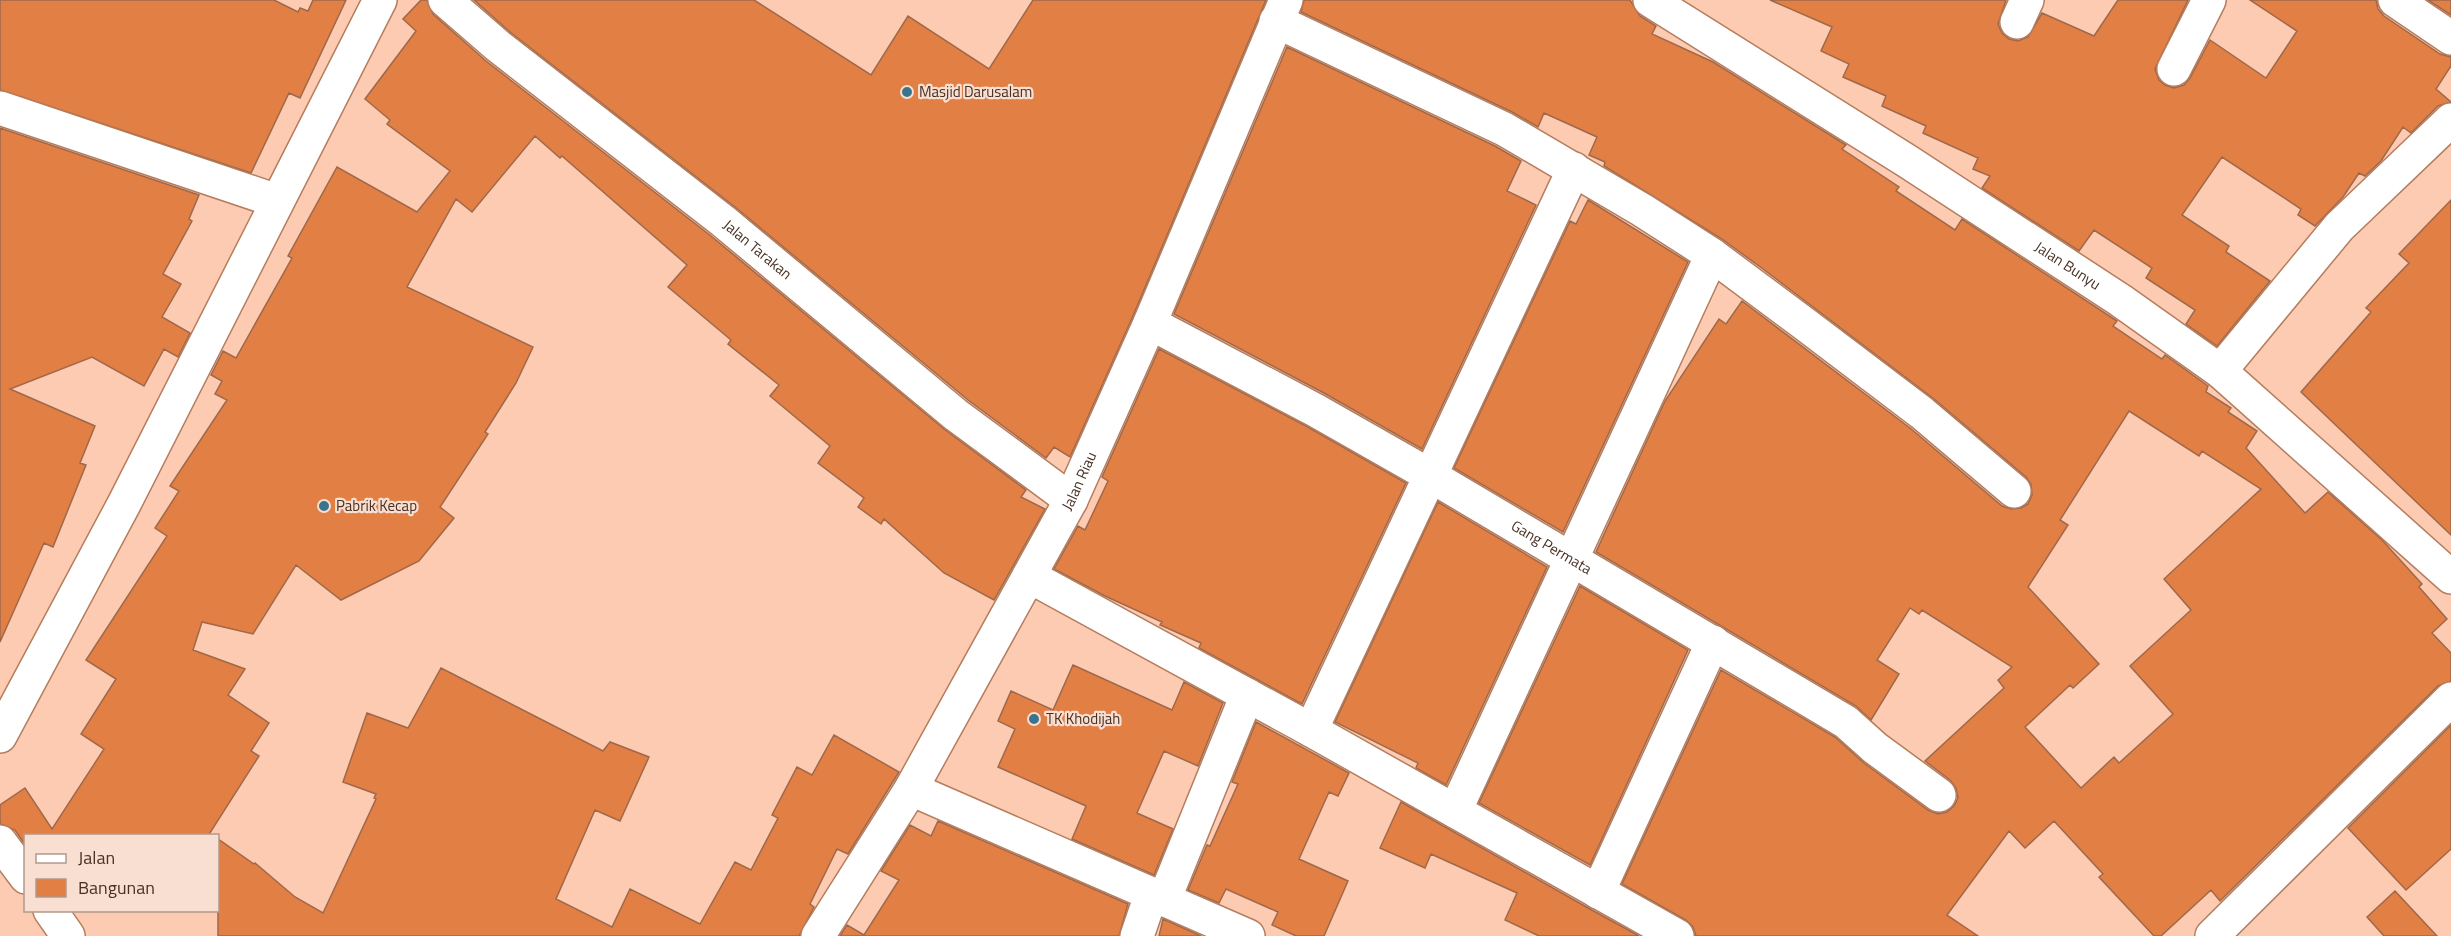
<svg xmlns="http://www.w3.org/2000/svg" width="2451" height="936" font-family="'Titillium Web',sans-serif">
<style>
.building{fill:#e27f44;stroke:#9f684a;stroke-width:1.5;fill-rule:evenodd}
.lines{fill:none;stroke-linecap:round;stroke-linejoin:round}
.street-casing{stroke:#b57d5e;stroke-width:36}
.street{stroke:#fff;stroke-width:33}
.poi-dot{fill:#3b748e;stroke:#f8dfd1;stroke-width:2}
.labels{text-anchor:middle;stroke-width:4.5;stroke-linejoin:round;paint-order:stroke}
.poi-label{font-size:15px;fill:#483023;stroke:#f8dfd1;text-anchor:start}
.street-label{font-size:15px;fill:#483023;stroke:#f8dfd1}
</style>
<rect width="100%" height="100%" fill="#fdcbb1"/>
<path class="building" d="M0,0H274L298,12L300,8L308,11L313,0H346L300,98L289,93L251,173L0,90Z
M421,0H427L433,14L486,61L711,236L944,429L1026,490L1021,497L1045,509L994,600L944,573L884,519L881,524L858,507L864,498L818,463L830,446L770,396L779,385L728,344L731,340L668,287L687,265L562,156L560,158L535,136L472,212L456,199L407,287L533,347L516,383L485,432L488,434L440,507L454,518L419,561L341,600L296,565L253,634L202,622L193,650L245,669L228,695L269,723L251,751L259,756L208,836H26L24,843L15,830L0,824V805L25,788L52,829L104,749L81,734L116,679L86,660L167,536L155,528L179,491L170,486L227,400L215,394L222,381L211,375L223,351L236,358L292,258L288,256L337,167L417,212L450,171L387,124L390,120L365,99L416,31L403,19Z
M474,0H754L871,75L908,16L989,69L1033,0H1266L1133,316L1070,457L1054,447L1046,458L968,400L735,207L510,32Z
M1304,0H1630L1640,16L1656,26L1652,34L1713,62L1846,145L1842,149L1899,187L1896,191L1955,230L1962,219L2117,321L2113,326L2162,359L2165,355L2208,386L2206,392L2231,408L2228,412L2257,431L2246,448L2305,513L2328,492L2382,540L2422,584L2419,587L2447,619L2432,633L2451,653V681L2438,686L2220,901L2211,890L2161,936H2154L2099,877L2103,874L2054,821L2025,848L2009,831L1947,915L1978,936H1696L1693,927L1686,920L1622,884L1721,670L1835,737L1864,763L1928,810L1938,814L1947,812L1954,806L1958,798L1956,788L1950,780L1925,761L2004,688L1998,680L2012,667L1922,610L1919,614L1910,608L1877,660L1899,674L1871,720L1856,706L1596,552L1665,401L1719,319L1726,324L1742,301L1910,428L2002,506L2011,509L2021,508L2028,504L2032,495L2031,484L2026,477L1934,399L1763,269L1722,239L1604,166L1605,162L1589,155L1597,137L1544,113L1538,127L1512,112L1301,12ZM2129,411L2199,456L2202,451L2261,489L2164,579L2191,610L2130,666L2173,714L2119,763L2114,757L2081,788L2025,727L2070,685L2073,688L2099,664L2028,587L2068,525L2060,520Z
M1770,0H2006L1998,24L2002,33L2009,39L2018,41L2028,37L2042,13L2094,36L2118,0H2188L2155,69L2159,80L2165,85L2174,88L2184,85L2190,78L2210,40L2266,78L2297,31L2250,0H2376L2378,9L2384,16L2440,54L2451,57V66L2436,89L2451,102L2438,106L2411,133L2403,127L2381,161L2365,176L2359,173L2343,197L2315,226L2298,215L2301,209L2222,157L2182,215L2229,246L2226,252L2270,281L2217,346L2186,324L2195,310L2146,278L2152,268L2094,230L2079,251L1982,188L1990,176L1973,169L1978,158L1923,133L1926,126L1882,106L1886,96L1843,77L1849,64L1821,51L1832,27Z
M2428,0H2451V15Z
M1287,47L1495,146L1521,161L1507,191L1536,205L1422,449L1324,393L1174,314Z
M0,128L199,195L189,219L192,221L163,274L181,284L162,317L190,333L178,357L164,349L144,386L92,357L10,389L95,426L80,463L86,465L53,547L44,543L0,642Z
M1588,200L1688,262L1563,532L1454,468L1570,221L1576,224Z
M2451,200V535L2301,392L2371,312L2366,308L2409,263L2399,254Z
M1159,349L1306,426L1406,483L1302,704L1199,648L1201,643L1160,625L1162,622L1105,596L1054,569L1078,526L1085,530L1108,481L1102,477Z
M1438,502L1547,567L1446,785L1416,768L1418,763L1335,722Z
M1580,586L1688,650L1590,865L1479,803Z
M1073,665L1172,710L1184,682L1223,703L1198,766L1164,751L1137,813L1173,829L1154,875L1072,839L1086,806L998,767L1015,729L998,721L1011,691L1053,710Z
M441,668L603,751L610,742L649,757L620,821L595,810L556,899L612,927L630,889L700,924L735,862L751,870L778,818L772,815L797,767L812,775L834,735L899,772L848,854L837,849L810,904L814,907L799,936H218V839L254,864L255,863L295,897L323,913L376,799L374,798L376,794L343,782L367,713L408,728Z
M1256,722L1349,773L1338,796L1329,792L1299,859L1348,881L1324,936H1296L1272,925L1278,912L1226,889L1219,903L1188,890L1207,845L1210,846L1238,784L1232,782Z
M2451,725V849L2406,890L2348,828Z
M1401,802L1590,909L1639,936H1539L1505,920L1517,893L1431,854L1425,868L1380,848Z
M938,821L1128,904L1119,936H840L847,925L864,935L899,880L881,871L910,825L931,836Z
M2395,891L2437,936H2384L2367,917Z
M1163,919L1201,936H1159Z"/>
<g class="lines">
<defs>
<g id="street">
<path id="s1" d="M445,0L498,46L723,221L956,415L1071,500"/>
<path id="s2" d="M1650,0L1907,161L2120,300L2220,371L2451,577"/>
<path d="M2395,0L2451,38"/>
<path d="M1276,21L1504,129L1642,210L1712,255L1806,325L1922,413L2014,491"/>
<path d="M2017,22L2027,0"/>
<path d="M2174,69L2209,0"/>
<path d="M0,108L277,201"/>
<path id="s3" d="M1150,323L1315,410L1431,476L1846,722L1875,748L1939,795"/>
<path d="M2220,371L2339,227L2451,120"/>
<path d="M1029,576L1311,730L1677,936"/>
<path d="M1311,730L1574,169"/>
<path d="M0,736L124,504L380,0"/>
<path d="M911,789L1248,936"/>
<path d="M1455,811L1712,255"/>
<path d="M0,842L26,877"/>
<path d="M1598,892L1713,642"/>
<path d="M1164,900L1247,695"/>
<path d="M50,910L68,936"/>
<path id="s4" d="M818,936L911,789L1071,500L1150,323L1286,0"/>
<path d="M1137,936L1151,895"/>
<path d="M2212,936L2451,699"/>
</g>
</defs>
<use href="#street" class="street-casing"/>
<use href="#street" class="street"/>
</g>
<g class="poi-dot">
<circle cx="907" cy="92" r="6"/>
<circle cx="324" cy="506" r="6"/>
<circle cx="1034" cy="719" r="6"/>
</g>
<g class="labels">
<g class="poi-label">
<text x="919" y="97">Masjid Darusalam</text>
<text x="336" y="511">Pabrik Kecap</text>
<text x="1046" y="724">TK Khodijah</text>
</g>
<g class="street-label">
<text dy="5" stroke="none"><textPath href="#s1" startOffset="400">Jalan Tarakan</textPath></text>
<text dy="5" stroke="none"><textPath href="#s2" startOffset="495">Jalan Bunyu</textPath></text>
<text dy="5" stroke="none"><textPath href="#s4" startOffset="525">Jalan Riau</textPath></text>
<text dy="5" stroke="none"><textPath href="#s3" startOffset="460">Gang Permata</textPath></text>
</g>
</g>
<rect x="24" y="834" width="195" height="78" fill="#f8dfd1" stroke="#b2998b" stroke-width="1.5"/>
<rect x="36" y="854" width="30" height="9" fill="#ffffff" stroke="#b2998b" stroke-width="1.5"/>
<text x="78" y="864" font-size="18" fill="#483023">Jalan</text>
<rect x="36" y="879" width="30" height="18" fill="#e27f44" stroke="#b2998b" stroke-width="1.5"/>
<text x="78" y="894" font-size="18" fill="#483023">Bangunan</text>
</svg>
